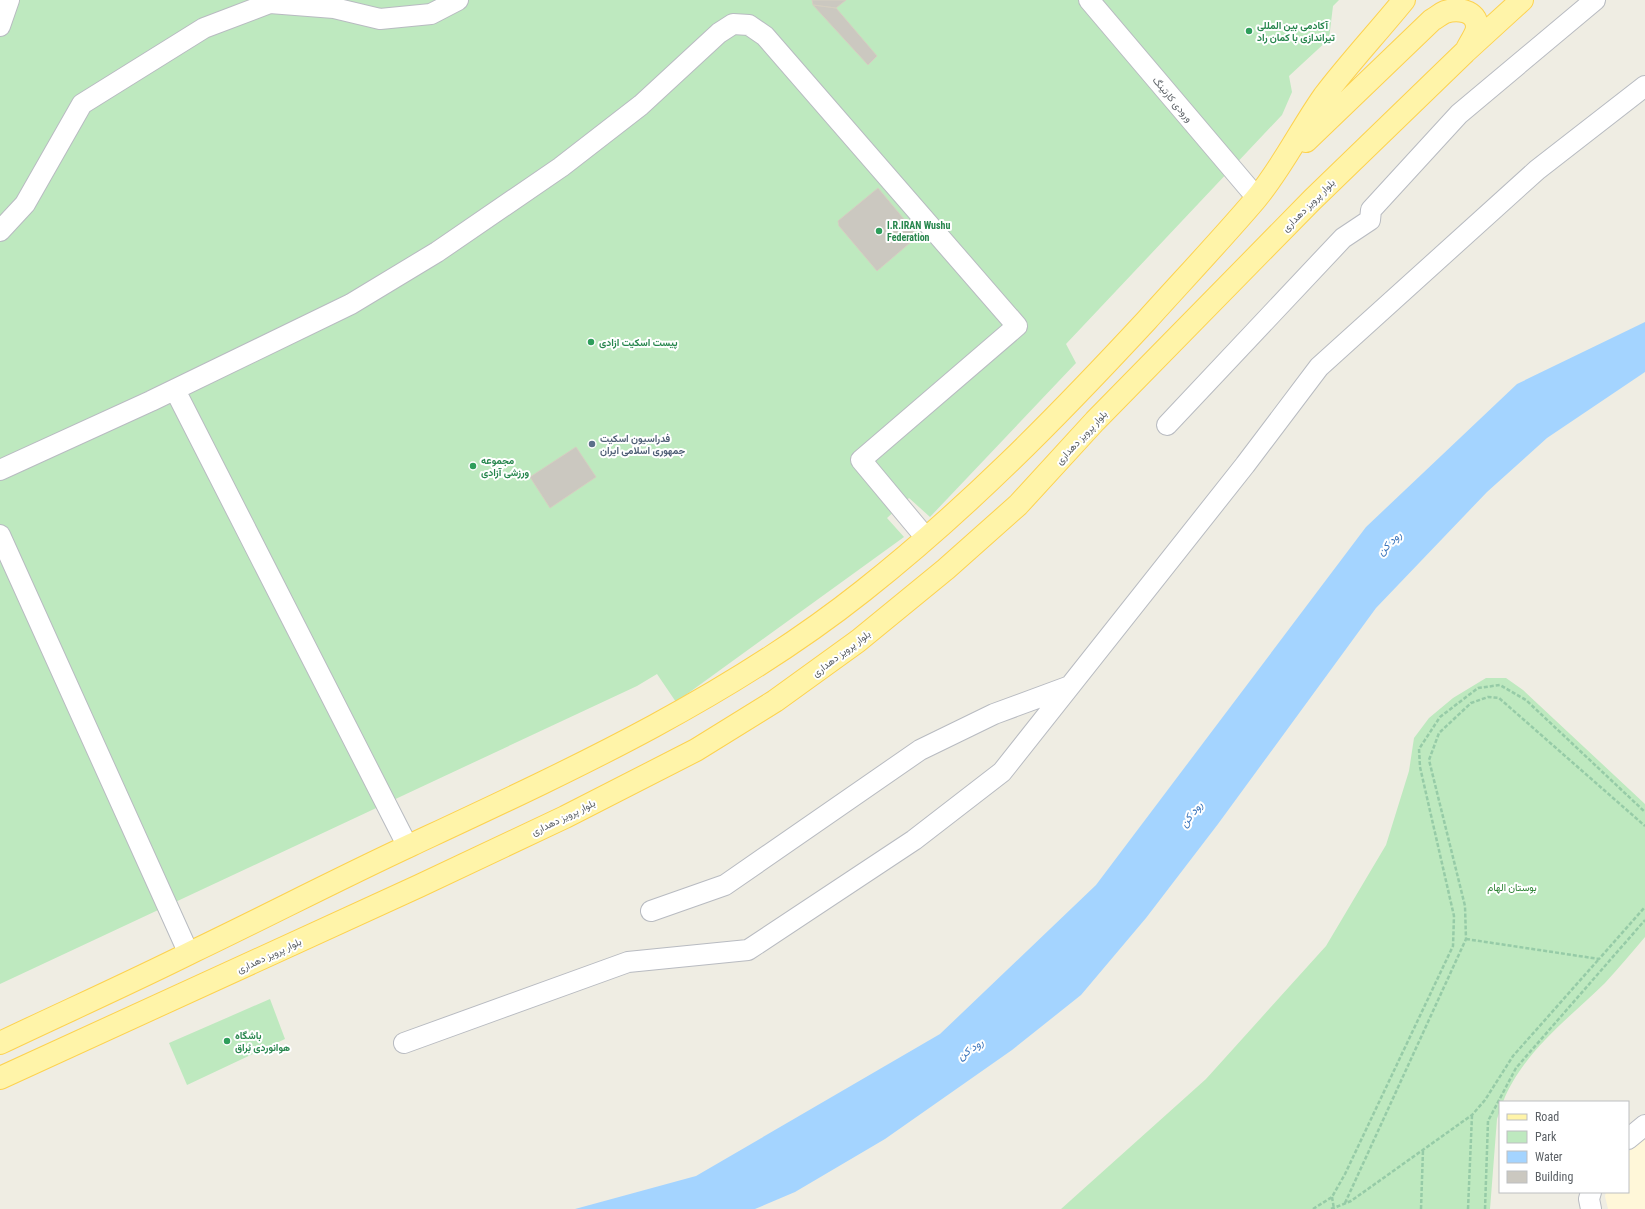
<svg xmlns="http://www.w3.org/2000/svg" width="1645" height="1209" font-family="'Roboto Condensed',Vazirmatn,sans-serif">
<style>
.commercial{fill:#fff7d9}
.green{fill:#bee9bf}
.water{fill:#a4d4ff}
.building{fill:#cbc8c0;stroke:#d5cfc1}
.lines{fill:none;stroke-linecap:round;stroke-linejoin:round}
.minor-casing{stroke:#b8bbc1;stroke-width:22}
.major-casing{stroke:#fdd24f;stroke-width:24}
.path{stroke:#96cba7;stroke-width:2.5;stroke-dasharray:4 2;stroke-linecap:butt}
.minor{stroke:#fff;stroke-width:20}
.major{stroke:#fff4a9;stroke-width:22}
.leisure-dot{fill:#2e9e5b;stroke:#fff;stroke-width:1.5}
.service-dot{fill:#5c6f8a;stroke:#fff;stroke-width:1.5}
.labels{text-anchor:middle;stroke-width:4;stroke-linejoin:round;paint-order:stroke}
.leisure-label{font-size:10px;font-weight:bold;fill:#27864d;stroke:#fff;text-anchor:start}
.street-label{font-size:10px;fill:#5b6065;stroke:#fff}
.service-label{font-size:10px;font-weight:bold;fill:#4e5e75;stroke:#fff;text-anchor:start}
.park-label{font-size:10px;fill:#2d8334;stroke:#fff}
.water-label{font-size:11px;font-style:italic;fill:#3873ba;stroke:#fff}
</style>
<rect width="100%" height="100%" fill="#efede3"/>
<path class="commercial" d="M1645,1136v73h-37l-3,-13 1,-4h22v-40z"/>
<path class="green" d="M0,0h1339l-6,6 -4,33 -40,37 3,16 -10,23 -216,229 10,19 -146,154 -21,-19 -22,20 17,19 -228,165 -19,-28 -20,12 -637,298z
M1486,678h20l17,12 122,114v133c-13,15 -26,31 -40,46 -37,36 -83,70 -102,119h-3v8l-3,9 -7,90h-429l145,-130 120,-133 60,-101 23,-74 5,-33 15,-20 24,-20z
M270,999l15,40 -98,46 -18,-42z"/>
<path class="water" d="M1645,322v50l-98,66 -60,54 -111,116 -158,216 -72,94 -65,77 -69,55 -127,89 -90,53 -40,17h-180l121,-33 244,-142 156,-149 270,-358 151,-143z"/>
<path class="building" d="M812,0h34l-10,8 -23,-3z
M813,5l23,3 41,48 -9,9z
M878,188l40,48 -41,35 -38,-45 -1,-5z
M576,447l20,30 -46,31 -20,-31z"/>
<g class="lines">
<g class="minor-casing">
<path id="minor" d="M1089,0l168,198
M0,26l9,-26
M0,231l25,-27 57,-100 122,-76 66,-25 64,5 46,11 51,-5 27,-14
M175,390l233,457
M1167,425l176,-187 27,-18 1,-10 88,-96 136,-114
M0,470l151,-69 200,-97 86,-52 124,-85 80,-62 78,-72 14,-9 16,1 16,11 252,290 -156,134 65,78
M0,535l189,419
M651,911l74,-26 195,-135 74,-36 76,-28
M404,1043l224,-81 120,-12 166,-110 88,-68 243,-307 74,-98 218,-197 108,-84
M1628,1139l17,-14
M1591,1209l-2,-10 2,-7"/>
</g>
<g class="major-casing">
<path id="major" d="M1306,141l126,-121c4,-2 8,-6 13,-8 12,-4 32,-2 32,15 0,6 -7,16 -10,22
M0,1043c65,-31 130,-60 194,-92 73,-35 144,-72 217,-106 156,-73 316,-146 452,-254 104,-82 194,-174 284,-271 36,-40 73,-79 108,-120 27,-32 45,-70 69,-104 25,-33 54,-64 80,-96
M0,1078l419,-192 146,-69 131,-67 79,-49 83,-60 88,-72 72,-64 77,-84 217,-221 153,-148 57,-52"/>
</g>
<path class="path" d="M1466,939l133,20 46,-52
M1332,1197l2,12
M1345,1203l121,-264 -1,-33 -36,-146 10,-27 32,-30 17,-6 11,1 146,128
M1313,1209l19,-12 13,-23 108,-228 1,-30 -34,-149 -1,-18 21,-32 38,-29 22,-3 26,15 119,112
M1331,1209l20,-8 121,-86 13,-15 28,-44 86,-97
M1421,1209l2,-59
M1468,1209l4,-94
M1485,1209l3,-88 28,-53 129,-148"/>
<use href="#minor" class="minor"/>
<use href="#major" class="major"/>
</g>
<g class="leisure-dot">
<circle cx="1249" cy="31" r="4"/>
<circle cx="879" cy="231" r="4"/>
<circle cx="591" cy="342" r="4"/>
<circle cx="473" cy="466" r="4"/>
<circle cx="227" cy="1041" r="4"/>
</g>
<circle class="service-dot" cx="592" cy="444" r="4"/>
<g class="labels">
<g class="leisure-label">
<text x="1257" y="29">آکادمی بین المللی<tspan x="1257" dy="12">تیراندازی با کمان راد</tspan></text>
<text x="887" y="229">I.R.IRAN Wushu<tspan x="887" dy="12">Federation</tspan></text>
<text x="599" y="346">پیست اسکیت ازادی</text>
<text x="481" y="464">مجموعه<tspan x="481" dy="12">ورزشی آزادی</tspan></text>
<text x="235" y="1039">باشگاه<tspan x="235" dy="12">هوانوردی بُراق</tspan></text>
</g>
<g class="street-label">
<text transform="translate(1173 99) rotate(50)" y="4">ورودی کارتینگ</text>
<text transform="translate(1308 205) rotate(-45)" y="4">بلوار پرویز دهداری</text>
<text transform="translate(1081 437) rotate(-47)" y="4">بلوار پرویز دهداری</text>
<text transform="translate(841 653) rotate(-37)" y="4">بلوار پرویز دهداری</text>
<text transform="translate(563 817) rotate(-26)" y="4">بلوار پرویز دهداری</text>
<text transform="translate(269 955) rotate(-25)" y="4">بلوار پرویز دهداری</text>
</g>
<g class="service-label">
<text x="600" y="442">فدراسیون اسکیت<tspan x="600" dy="12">جمهوری اسلامی ایران</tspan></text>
</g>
<g class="park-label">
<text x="1512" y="891">بوستان الهام</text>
</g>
<g class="water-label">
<text transform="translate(1389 543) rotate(-45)" y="4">رود کن</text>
<text transform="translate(1191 814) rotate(-52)" y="4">رود کن</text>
<text transform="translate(970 1049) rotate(-35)" y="4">رود کن</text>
</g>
</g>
<rect x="1499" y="1101" width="130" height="92" fill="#ffffff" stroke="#bdbfc1"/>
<rect x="1507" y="1114" width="20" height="6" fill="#fff4a9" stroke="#bdbfc1"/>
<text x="1535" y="1121" font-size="12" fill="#5b6065">Road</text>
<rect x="1507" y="1131" width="20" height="12" fill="#bee9bf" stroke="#bdbfc1"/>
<text x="1535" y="1141" font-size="12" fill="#5b6065">Park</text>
<rect x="1507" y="1151" width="20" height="12" fill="#a4d4ff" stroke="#bdbfc1"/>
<text x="1535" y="1161" font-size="12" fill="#5b6065">Water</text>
<rect x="1507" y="1171" width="20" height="12" fill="#cbc8c0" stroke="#bdbfc1"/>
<text x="1535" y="1181" font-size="12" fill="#5b6065">Building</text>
</svg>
